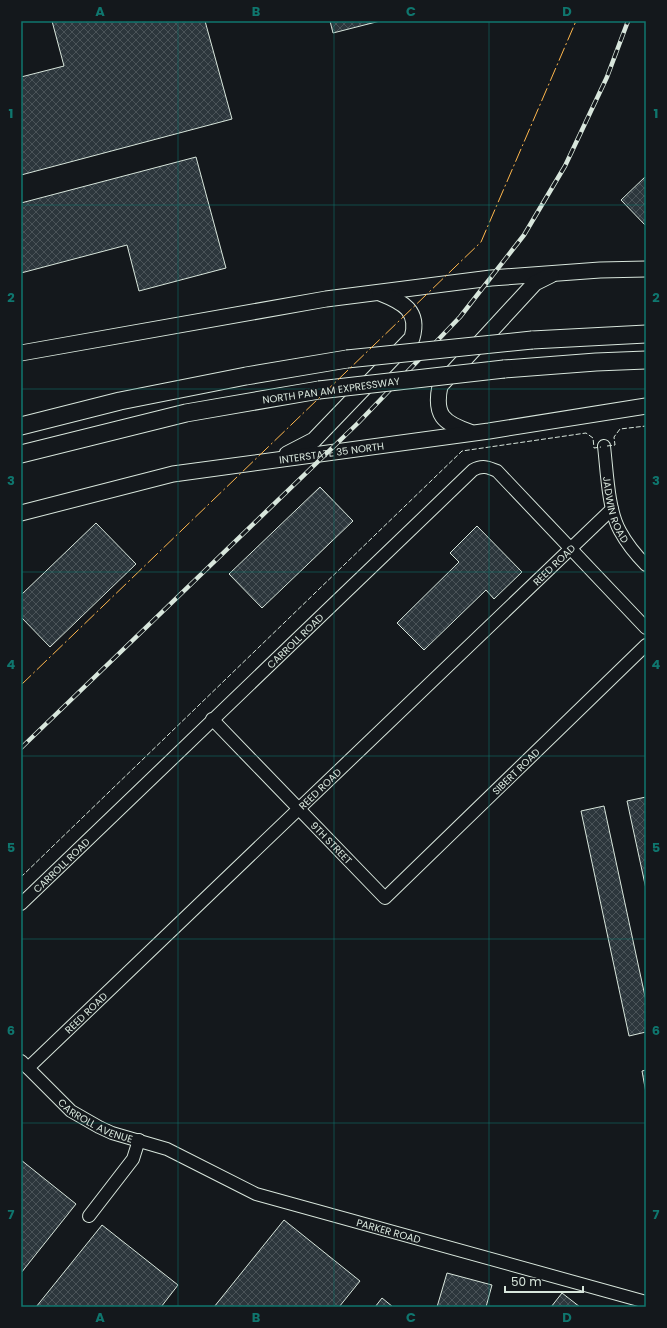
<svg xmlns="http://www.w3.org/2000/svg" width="667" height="1328" font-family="Poppins,sans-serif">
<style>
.building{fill:url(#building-cross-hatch);stroke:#d8e6dc}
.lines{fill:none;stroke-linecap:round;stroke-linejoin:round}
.minor-casing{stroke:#d8e6dc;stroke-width:14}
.major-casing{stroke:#d8e6dc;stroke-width:17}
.highway-casing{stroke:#d8e6dc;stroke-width:19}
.minor{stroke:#14181c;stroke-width:12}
.major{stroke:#14181c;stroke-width:15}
.highway{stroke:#14181c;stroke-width:17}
.rail-casing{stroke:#d8e6dc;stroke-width:4.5}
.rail{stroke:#14181c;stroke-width:3;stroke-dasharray:9;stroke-linecap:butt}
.highway-bridge-casing{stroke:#d8e6dc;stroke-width:19;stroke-linecap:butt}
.highway-bridge{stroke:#14181c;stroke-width:17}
.fence{stroke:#d8e6dc;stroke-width:1;stroke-dasharray:5 2;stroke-linecap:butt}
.power{stroke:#ffb74d;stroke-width:1;stroke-dasharray:14 3 2 3;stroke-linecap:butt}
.grid{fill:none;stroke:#0f766e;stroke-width:1;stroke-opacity:0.55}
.labels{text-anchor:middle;stroke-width:3;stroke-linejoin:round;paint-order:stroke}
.street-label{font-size:10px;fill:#d8e6dc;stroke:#14181c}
.neatline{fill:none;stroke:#0f766e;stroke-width:1.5}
.grid-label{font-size:13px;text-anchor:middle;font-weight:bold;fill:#0f766e}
</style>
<defs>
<pattern id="building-cross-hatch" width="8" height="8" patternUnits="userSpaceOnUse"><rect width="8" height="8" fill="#2c363c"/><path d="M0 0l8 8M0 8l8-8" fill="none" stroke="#4a5358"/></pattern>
</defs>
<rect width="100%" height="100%" fill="#14181c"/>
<path class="building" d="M52,21h153l27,98 -211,56v-98l43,-11z
M330,21h50l-47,12z
M196,157l30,111 -87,23 -12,-46 -106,28v-70z
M646,176v50l-25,-26z
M320,487l33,34 -91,87 -33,-34z
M96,523l40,41 -86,83 -29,-30v-22z
M477,526l45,46 -28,27 -8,-9 -62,60 -27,-27 62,-61 -9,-9z
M646,797v92l-19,-88z
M604,806l42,195v31l-17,4 -48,-225z
M646,1070v23l-4,-22z
M21,1160l55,44 -55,69z
M284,1220l76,61 -21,26h-125z
M102,1225l76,60 -17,22h-125z
M447,1273l45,12 -6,22h-49z
M562,1293l18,14h-29z
M382,1298l11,9h-18z"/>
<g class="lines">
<g class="minor-casing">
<g id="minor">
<path id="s1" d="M604,446c3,25 4,64 16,85 7,13 16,24 26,34"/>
<path id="s2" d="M212,719l173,179 261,-253"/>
<path id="s3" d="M21,904l452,-434c9,-5 15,-3 24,1l149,157"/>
<path id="s4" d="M21,1061l50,50 28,16 13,6 55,16 89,45 390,108"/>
<path id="s5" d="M28,1068l584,-559"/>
<path d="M89,1216l44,-57 6,-19"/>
</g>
</g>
<g class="major-casing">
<g id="major">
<path d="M21,353l305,-54 165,-21 109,-8 46,-1"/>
<path d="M470,432c-27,-9 -36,-17 -30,-46l95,-103 16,-8"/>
<path d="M287,454l27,-14 98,-102c8,-27 -9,-36 -32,-45"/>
<path id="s6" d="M21,513l152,-39 316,-43 157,-25"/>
</g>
</g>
<g class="highway-casing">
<path id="highway" d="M532,340l114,-6
M504,369l92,-7 50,-2
M21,426l99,-25 126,-25 101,-17
M21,454l165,-41 133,-23"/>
</g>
<use href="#minor" class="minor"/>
<use href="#major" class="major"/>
<use href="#highway" class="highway"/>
<g class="rail-casing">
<path id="rail" d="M21,748l337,-325 102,-106 64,-82 41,-69 42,-89 21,-56"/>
</g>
<use href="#rail" class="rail"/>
<g class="highway-bridge-casing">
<path id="highway-bridge" d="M347,359l185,-19
M319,390l185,-21"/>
</g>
<use href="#highway-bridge" class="highway-bridge"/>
<path class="fence" d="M607,446l8,-1 -1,-8 6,-8 26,-3
M21,877l441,-426 124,-18 7,5 1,10 7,-1"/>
<path class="power" d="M21,685l460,-443 95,-221"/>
</g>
<path class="grid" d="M178,21v1286M334,21v1286M489,21v1286M21,205h625M21,389h625M21,572h625M21,756h625M21,939h625M21,1123h625"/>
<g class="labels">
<g class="street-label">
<text transform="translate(331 390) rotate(-8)" y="4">NORTH PAN AM EXPRESSWAY</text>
<text dy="4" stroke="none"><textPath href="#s6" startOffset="317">INTERSTATE 35 NORTH</textPath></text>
<text dy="4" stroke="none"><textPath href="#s1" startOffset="65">JADWIN ROAD</textPath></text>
<text dy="4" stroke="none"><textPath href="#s5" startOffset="728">REED ROAD</textPath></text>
<text dy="4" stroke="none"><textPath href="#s3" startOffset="380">CARROLL ROAD</textPath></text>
<text dy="4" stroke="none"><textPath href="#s2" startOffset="431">SIBERT ROAD</textPath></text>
<text dy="4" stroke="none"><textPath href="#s5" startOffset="404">REED ROAD</textPath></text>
<text dy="4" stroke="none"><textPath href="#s2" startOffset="172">9TH STREET</textPath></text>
<text dy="4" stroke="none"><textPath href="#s3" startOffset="56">CARROLL ROAD</textPath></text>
<text dy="4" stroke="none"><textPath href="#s5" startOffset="80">REED ROAD</textPath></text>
<text dy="4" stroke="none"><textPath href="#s4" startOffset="97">CARROLL AVENUE</textPath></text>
<text dy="4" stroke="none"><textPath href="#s4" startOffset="412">PARKER ROAD</textPath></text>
</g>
</g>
<rect width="667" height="1328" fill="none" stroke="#14181c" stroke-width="44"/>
<path d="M505 1286v6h78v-6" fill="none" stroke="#d8e6dc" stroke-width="2"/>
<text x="511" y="1286" font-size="12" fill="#d8e6dc" stroke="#14181c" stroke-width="3" paint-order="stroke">50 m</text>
<rect x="22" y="22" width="623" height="1284" class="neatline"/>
<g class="grid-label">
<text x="100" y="16">A</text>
<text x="256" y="16">B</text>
<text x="411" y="16">C</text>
<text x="567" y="16">D</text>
<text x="11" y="118">1</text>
<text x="656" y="118">1</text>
<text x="11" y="302">2</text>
<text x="656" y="302">2</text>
<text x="11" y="485">3</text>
<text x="656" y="485">3</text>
<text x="11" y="669">4</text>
<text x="656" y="669">4</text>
<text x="11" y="852">5</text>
<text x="656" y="852">5</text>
<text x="11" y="1035">6</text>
<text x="656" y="1035">6</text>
<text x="11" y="1219">7</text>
<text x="656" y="1219">7</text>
<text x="100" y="1322">A</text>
<text x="256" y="1322">B</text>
<text x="411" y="1322">C</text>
<text x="567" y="1322">D</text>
</g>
</svg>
